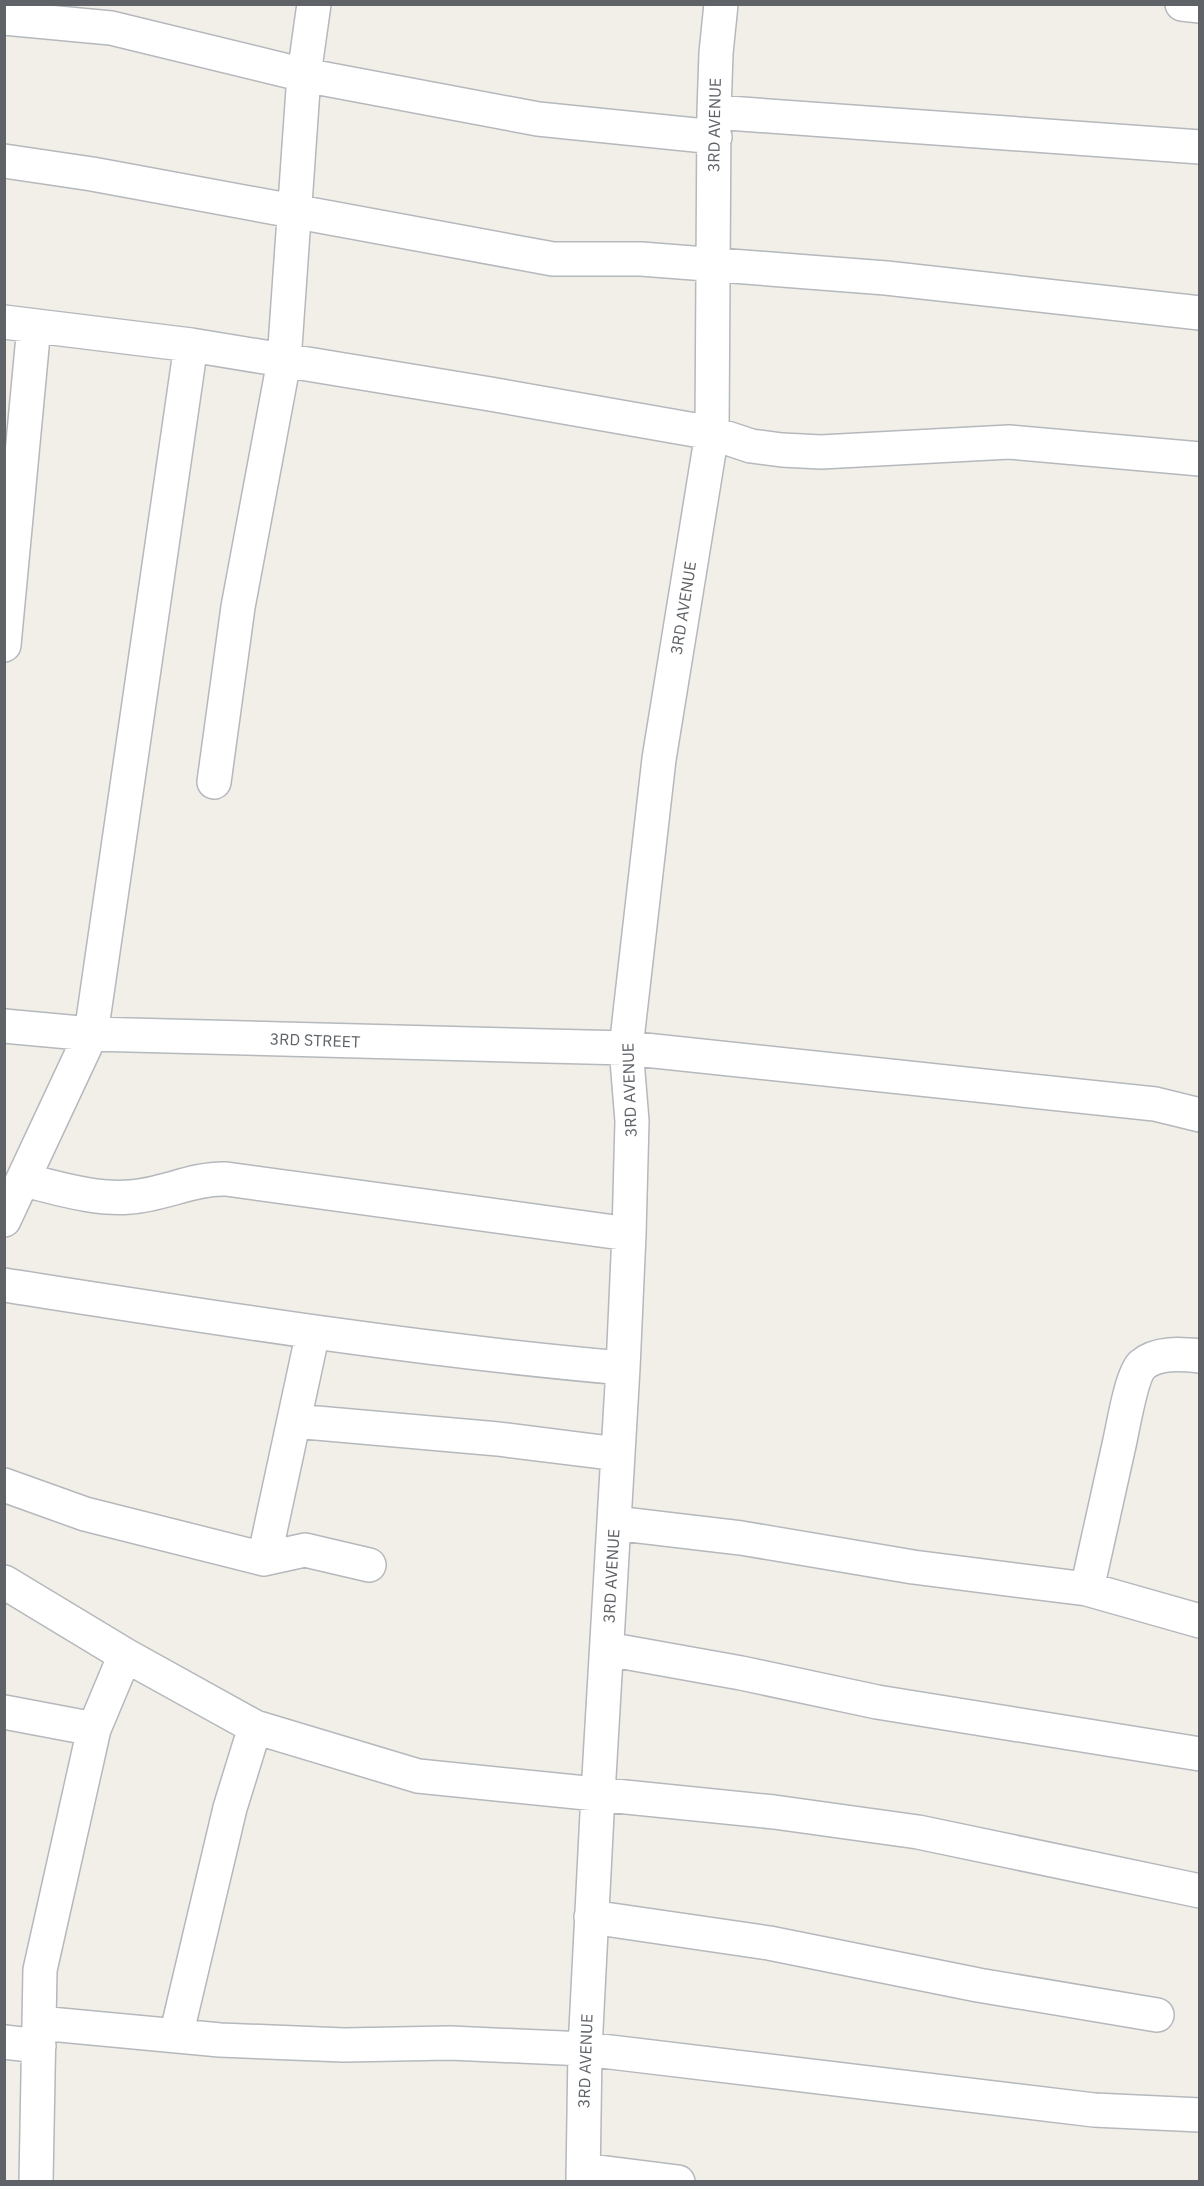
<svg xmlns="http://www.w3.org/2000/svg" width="1204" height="2186" font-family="'IBM Plex Sans',sans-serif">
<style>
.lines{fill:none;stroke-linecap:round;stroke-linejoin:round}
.minor-casing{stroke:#b5b8bc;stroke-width:36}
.minor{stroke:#fff;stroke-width:33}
.labels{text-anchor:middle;stroke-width:5;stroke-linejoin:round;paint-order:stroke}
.street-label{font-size:16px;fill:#5f6368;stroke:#fff}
</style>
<rect width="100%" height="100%" fill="#f1efe8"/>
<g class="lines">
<g class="minor-casing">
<path id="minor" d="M1182,4l18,2
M4,18l107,10 193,47 234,44 177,18
M714,112l486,35
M4,161l88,13 461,85h88l245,19 314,35
M4,322l187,23 299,49 222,39 39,13 31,4 39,2 188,-10 191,17
M4,645l30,-319
M214,782l24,-175 46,-246 20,-286 10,-71
M4,1026l87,8 535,14 529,56 45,11
M24,1180c34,8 71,20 106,17 33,-2 63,-19 96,-18l403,55
M4,1220l87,-186 100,-689
M4,1285c206,32 412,65 619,83
M294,1421l204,18 120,15
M4,1485l81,29 179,45 41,-9 64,15
M614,1523l127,15 172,29 174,22 113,32
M264,1559l49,-227
M4,1582l121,73 130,72 163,49 356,36 144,20 282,59
M1087,1589c11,-48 21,-96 32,-144 4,-17 12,-69 23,-80 15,-13 39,-11 58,-9
M607,1649l134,24 136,29 323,52
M4,1712l90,17
M591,1917l178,26 209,42 179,30
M39,2023l181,17 124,5 106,-2 135,6 509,61 106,5
M176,2036l54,-228 25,-81
M4,2042l35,4
M583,2170l95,12
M36,2182l4,-212 54,-241 31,-74
M583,2182l2,-133 13,-255 25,-426 6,-134 3,-113 -6,-73 33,-289 53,-326 2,-321 2,-59 5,-49"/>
</g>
<use href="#minor" class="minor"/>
</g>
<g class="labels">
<g class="street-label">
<text transform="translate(714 125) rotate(-89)" y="6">3RD AVENUE</text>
<text transform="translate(683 608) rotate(-81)" y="6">3RD AVENUE</text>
<text transform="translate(315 1040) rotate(2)" y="6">3RD STREET</text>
<text transform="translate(629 1090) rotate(-92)" y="6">3RD AVENUE</text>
<text transform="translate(611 1576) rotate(-87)" y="6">3RD AVENUE</text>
<text transform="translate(585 2061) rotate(-88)" y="6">3RD AVENUE</text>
</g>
</g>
<rect width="1204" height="2186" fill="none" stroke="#5f6368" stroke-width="12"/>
</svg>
